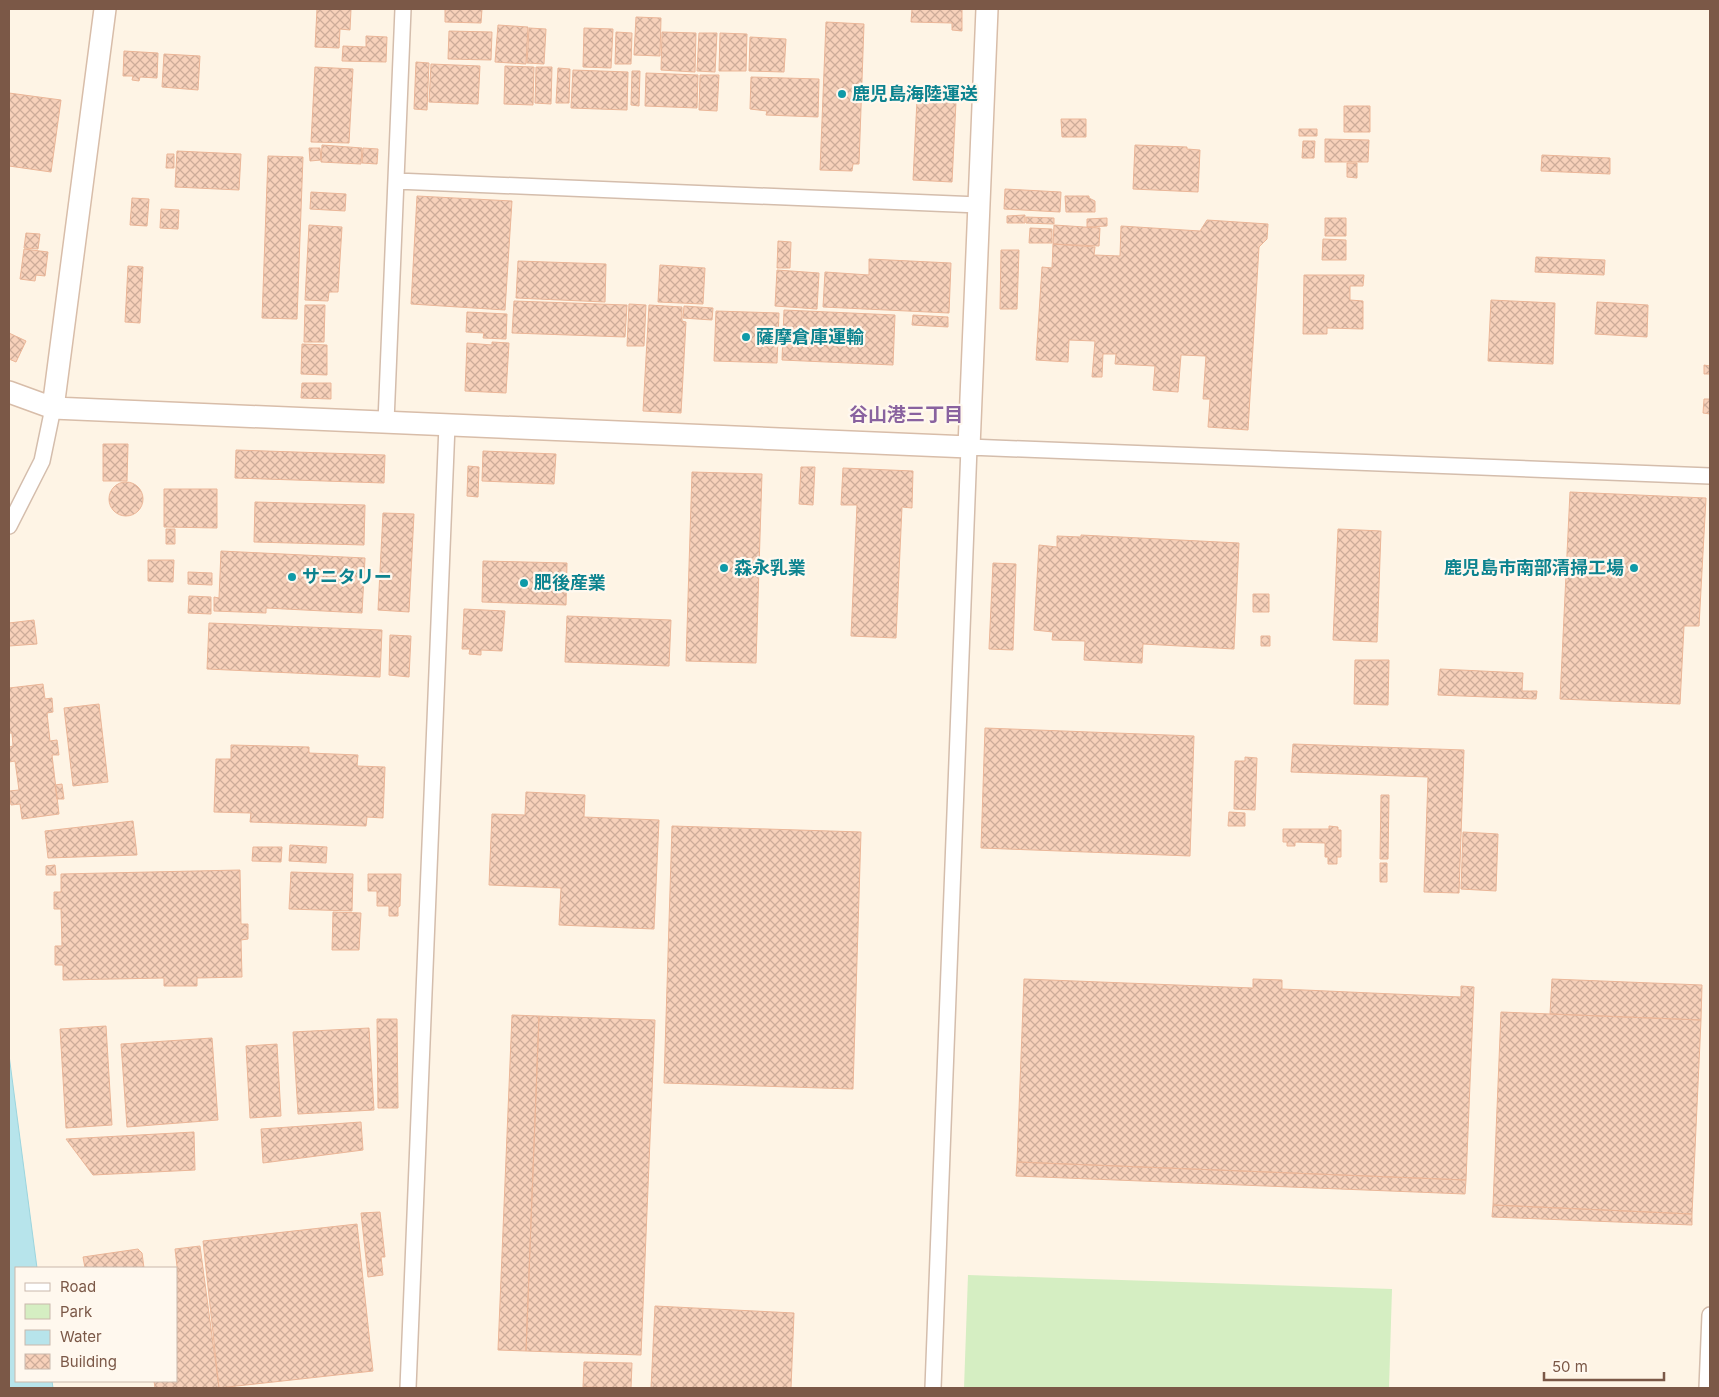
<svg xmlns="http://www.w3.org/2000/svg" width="1719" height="1397" font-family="Inter,'Noto Sans JP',sans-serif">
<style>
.park{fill:#d5eec2}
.water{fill:#b7e4eb;stroke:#9cd5de}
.building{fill:url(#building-cross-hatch);stroke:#ebb698}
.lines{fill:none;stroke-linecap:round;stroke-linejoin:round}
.street-casing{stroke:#d4bdac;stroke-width:18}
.secondary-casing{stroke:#d8bda9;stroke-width:24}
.street{stroke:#fff;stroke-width:15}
.secondary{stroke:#fff;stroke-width:21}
.culture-dot{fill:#0f9aa8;stroke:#fff8ee;stroke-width:2}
.labels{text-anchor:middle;stroke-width:4.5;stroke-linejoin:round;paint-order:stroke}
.culture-label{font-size:18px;font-weight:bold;fill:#0d838f;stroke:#fff8ee;text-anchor:start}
.neighbourhood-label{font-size:19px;font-weight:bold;fill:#89629f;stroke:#fff8ee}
</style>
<defs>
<pattern id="building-cross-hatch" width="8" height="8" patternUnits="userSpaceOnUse" patternTransform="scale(1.25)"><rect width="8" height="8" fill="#f7d1ba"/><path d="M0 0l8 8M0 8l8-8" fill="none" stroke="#cdac99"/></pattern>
</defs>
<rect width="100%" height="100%" fill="#fef4e5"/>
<path class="park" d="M968,1275l424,14 -3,99h-425z"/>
<path class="water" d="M9,1055l28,213h-21v113h36l1,7h-44z"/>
<path class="building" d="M317,9h34l-1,21 -10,-1 -1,19 -24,-1z
M445,9h37l-1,14 -36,-1z
M912,9h50v22l-10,-1v-7l-41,-1z
M636,17l25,1 -1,38 -26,-1z
M826,22l38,2 -5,140h-6l-1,7 -32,-1z
M498,25l30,2 -2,37 -31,-2z
M529,28l17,1 -2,35 -17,-1z
M584,28l29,1 -2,39 -28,-1z
M449,31l43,1 -1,28 -43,-1z
M616,32l16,1 -1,31h-16z
M662,32l34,1 -1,39 -34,-2z
M699,33h18l-2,39 -18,-1z
M720,33l27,1 -1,37h-27z
M366,36l21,1 -1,25 -44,-1 1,-15 23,1z
M750,37l36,2 -2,33 -35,-1z
M124,51l34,2 -1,25 -17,-1 -1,4 -7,-1 1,-4h-10z
M164,54l36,2 -2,34 -36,-3z
M416,62l13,1 -2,47 -13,-1z
M431,64l49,2 -2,38 -49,-2z
M505,66l29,1 -1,38 -29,-1z
M315,67l38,2 -4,74 -38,-1z
M536,67h16l-1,37 -16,-1z
M558,68l12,1 -1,34h-13z
M573,70l55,2 -1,38 -56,-2z
M632,71h8l-1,35 -8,-1z
M646,73l52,2 -1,33 -52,-2z
M700,75h19l-2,36 -18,-1z
M751,77l68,2 -1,38 -52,-2 1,-4 -17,-2z
M9,93l52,7 -10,72 -42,-6z
M917,100l39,2 -4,80 -39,-2z
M1344,106h26v26h-26z
M1061,119h25v18h-24z
M1299,129h18v7h-18z
M1325,139l44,1 -1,22h-43z
M1303,141h12l-1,17h-12z
M322,145l40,3 -1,16 -40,-2z
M1135,145l52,2v2l13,1 -2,42 -65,-3z
M309,148h11l1,12 -11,1z
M363,148l15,1 -1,15 -15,-1z
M177,151l64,3 -2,36 -64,-3z
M167,154h7v14h-8z
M1542,155l68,3v16l-69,-3z
M268,156l35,1 -6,162 -35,-1z
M1347,163h10v15l-10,-1z
M1005,189l56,3 -1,20 -56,-3z
M311,192l35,2 -1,17 -35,-2z
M417,196l95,5 -7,109 -94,-6z
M1065,196h24v2l6,3v11h-29z
M132,198l17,1 -2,27 -17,-1z
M161,209l18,1 -1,19 -18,-1z
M1025,215v8h-18v-7z
M1026,217l28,1v6l-28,-1z
M1107,218v8l-20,1v-8z
M1325,218h21v18h-21z
M1207,220l61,4 -1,15 -8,8 -11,183 -40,-3 2,-28h-7l3,-43 -25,-1 -3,37 -25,-2 2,-24 -40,-2 1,-10h-13l-1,23h-10l3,-36 -26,-1 -1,22 -32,-2 6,-93 10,1 1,-24 42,3 -1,8 26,1 1,-30 79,5z
M309,225l33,2 -4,65h-9l-1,9 -23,-1z
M1054,225l46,3 -1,18 -46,-2z
M1030,228l22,1v14h-23z
M26,233l14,1 -2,15 -14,-1z
M1323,239l23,1v20h-24z
M778,241l13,1 -1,26h-13z
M24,249l24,3 -3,24 -9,-1 -1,6 -15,-2z
M1001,250h18l-2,59h-17z
M1536,257l69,3 -1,15 -69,-3z
M869,259l82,4 -2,50 -126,-6 2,-35 44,3z
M518,261l88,3 -1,38 -89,-4z
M660,265l45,3 -2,36 -45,-2z
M128,266l15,1 -3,56 -15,-1z
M777,270l42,3 -2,36 -42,-3z
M1304,275h60l-1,11h-13v14l13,1v28l-36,-1v6h-24z
M1491,300l64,3 -2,61 -65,-3z
M514,301l113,4 -2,32 -113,-4z
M1597,302l51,3 -1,32 -52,-3z
M629,304l17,1 -2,41h-17z
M305,305h20l-1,37h-20z
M649,305l33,2v14l4,1 -5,91 -38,-2z
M684,306l29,2 -1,12 -29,-2z
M784,310l111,5 -2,50 -111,-5z
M716,311l63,2 -2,50 -63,-2z
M467,312l40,2 -1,25 -23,-1 1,-5 -18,-1z
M913,315l35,2v10l-36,-2z
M9,333l17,8 -10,21 -7,-3z
M492,342l17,1 -3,50 -41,-2 2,-48 25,2z
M302,344l25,1v30l-26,-1z
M1704,365l6,1v8h-6z
M302,383h29v16l-30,-1z
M1704,399h6v15l-7,-1z
M103,444h25l-1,37h-24z
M236,450l149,5 -1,28 -149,-5z
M483,451l73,3 -2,30 -72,-3z
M468,466l11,1 -1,30 -11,-1z
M801,467h14l-2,38 -14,-1z
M843,468l70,3 -1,37 -10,-1 -6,131 -45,-2 6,-131h-16z
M692,472l70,2 -6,189 -70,-2z
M109 499a17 17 0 1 1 34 0a17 17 0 1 1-34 0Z
M164,489h53v39l-53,-1z
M1570,492l136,6 -7,128h-15l-4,78 -120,-5z
M255,502l110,3 -1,40 -110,-3z
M383,513l31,1 -5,98 -31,-2z
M166,529h9v15h-9z
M1338,529l43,2 -4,111 -44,-2z
M1081,535l158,8 -5,106 -91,-5 -1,19 -58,-3 1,-19 -33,-1 1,-8 -19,-2 5,-85 18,2v-11l24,1z
M221,551l144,7 -3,55 -96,-5v5l-52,-2v-14l5,1z
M148,560h26l-1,22 -25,-1z
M483,561l84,2 -1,42 -84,-3z
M993,563l23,1 -3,86 -24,-1z
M188,572l24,1v12l-24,-1z
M1253,594h16v18h-16z
M189,596l22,1v17l-23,-1z
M464,609l41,2 -3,40 -21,-1v5l-12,-1 1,-5h-8z
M567,616l104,4 -2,46 -104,-4z
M34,620l3,24 -28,2v-23z
M209,623l173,7 -2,47 -173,-8z
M390,635l21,1 -2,41 -20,-2z
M1261,636h9v10h-9z
M1355,660h34l-1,45 -34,-1z
M1440,669l83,4 -1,18h15l-1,8 -98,-4z
M43,684l2,15 7,-1 1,14 -6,1 3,28 7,-1 2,15h-7l7,59 -37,5 -2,-15 -9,1 -2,-14 10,-1 -4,-29 -6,1v-15l4,-1 -1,-13h-3v-45z
M99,704l9,78 -35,4 -9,-78z
M985,728l209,8 -4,120 -209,-8z
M1293,744l171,6 -5,143 -35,-1 4,-115 -137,-5z
M231,745l78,2v6l49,2 -1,11 28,1 -2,51 -16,-1 -1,9 -116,-4 1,-9 -37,-1 2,-53h15z
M1245,757l12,1 -2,52 -21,-1 1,-48h10z
M62,784l2,15h-7l-2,-14z
M526,792l59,3 -1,22 75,3 -5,109 -95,-4 2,-37 -72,-3 3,-71 33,1z
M1381,795h8l-1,64h-8z
M1229,812l16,1v13h-17z
M133,821l4,34 -89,3 -3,-27z
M672,826l189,6 -8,257 -189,-6z
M1329,826l9,1v3h3v27h-4v7h-9v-7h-3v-14l-30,-1v4h-8v-4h-4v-13h46z
M1463,832l35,2 -2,57 -35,-2z
M290,845l37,2 -1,16 -37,-2z
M253,847h29l-1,15 -29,-1z
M1380,863h7v19h-7z
M55,865l1,10h-10v-9z
M240,870l1,54h7v15l-7,1 1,37 -45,1v8h-33v-8l-101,2v-15h-8v-19h7l-1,-37h-7v-17h7v-18z
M291,872l62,2 -1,37 -63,-2z
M368,874h33l-1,32 -2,1v9h-9v-10h-12v-15h-9z
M333,912l28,1 -2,37h-27z
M1024,979l229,9v-9l29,1v9l179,8v-11l13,1 -8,193 -449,-18z
M1552,979l150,6 -1,35 -151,-6z
M1501,1012l200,8 -9,194 -199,-9z
M512,1015l27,1 -13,335 -28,-1z
M539,1016l116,4 -14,335 -115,-4z
M377,1019h20l1,89h-20z
M106,1026l6,99 -46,3 -6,-99z
M369,1028l5,82 -76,4 -5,-82z
M212,1038l6,82 -91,7 -6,-83z
M277,1044l4,72 -31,2 -4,-72z
M361,1122l2,28 -100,13 -2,-34z
M194,1132l1,38 -102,5 -27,-36z
M1017,1162l449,18 -1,14 -449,-18z
M1493,1205l199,9v11l-200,-8z
M380,1212l5,45h-4l2,18 -15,2 -7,-64z
M357,1224l16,147 -154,17 -16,-147z
M200,1246l19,142h-64l-1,-7h22v-105l2,-1 -3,-26z
M138,1249l4,4 2,15h-59l-2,-11z
M655,1306l139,7 -3,75h-140z
M584,1362l48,1 -1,25 -48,-1z"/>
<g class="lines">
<g class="street-casing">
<path id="street" d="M396,181l583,24
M386,422l17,-413
M9,526l33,-65 11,-53
M408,1388l39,-963
M933,1388l36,-941 741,29
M1707,1388l3,-73"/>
</g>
<g class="secondary-casing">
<path id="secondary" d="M9,392l44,16 916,39 18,-438
M53,408l52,-399"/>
</g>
<use href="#street" class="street"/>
<use href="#secondary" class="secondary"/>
</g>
<g class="culture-dot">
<circle cx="842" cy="94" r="5"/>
<circle cx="746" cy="337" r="5"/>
<circle cx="724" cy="568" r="5"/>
<circle cx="1634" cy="568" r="5"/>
<circle cx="292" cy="577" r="5"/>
<circle cx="524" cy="583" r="5"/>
</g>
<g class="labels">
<g class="culture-label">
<text x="852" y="100">鹿児島海陸運送</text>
<text x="756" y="343">薩摩倉庫運輸</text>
<text x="734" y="574">森永乳業</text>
<text x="1624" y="574" text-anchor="end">鹿児島市南部清掃工場</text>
<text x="302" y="583">サニタリー</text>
<text x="534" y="589">肥後産業</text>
</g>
<g class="neighbourhood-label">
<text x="906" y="421">谷山港三丁目</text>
</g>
</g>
<rect width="1719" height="1397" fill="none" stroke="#7b5847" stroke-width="20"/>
<rect x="15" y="1267" width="162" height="115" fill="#fff8ee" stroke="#cab8ab"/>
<rect x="25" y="1283" width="25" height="8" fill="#ffffff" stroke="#cab8ab"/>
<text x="60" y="1292" font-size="15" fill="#7b5847">Road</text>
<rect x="25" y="1304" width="25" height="15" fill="#d5eec2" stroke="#cab8ab"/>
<text x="60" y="1317" font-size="15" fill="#7b5847">Park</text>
<rect x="25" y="1330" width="25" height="15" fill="#b7e4eb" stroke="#cab8ab"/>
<text x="60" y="1342" font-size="15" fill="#7b5847">Water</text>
<rect x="25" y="1354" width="25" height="15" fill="url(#building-cross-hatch)" stroke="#cab8ab"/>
<text x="60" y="1367" font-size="15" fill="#7b5847">Building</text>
<path d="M1544 1372v8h120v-8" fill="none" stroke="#7b5847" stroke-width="2.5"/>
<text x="1552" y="1372" font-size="15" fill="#7b5847" stroke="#fff8ee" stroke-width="4" paint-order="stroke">50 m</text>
</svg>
